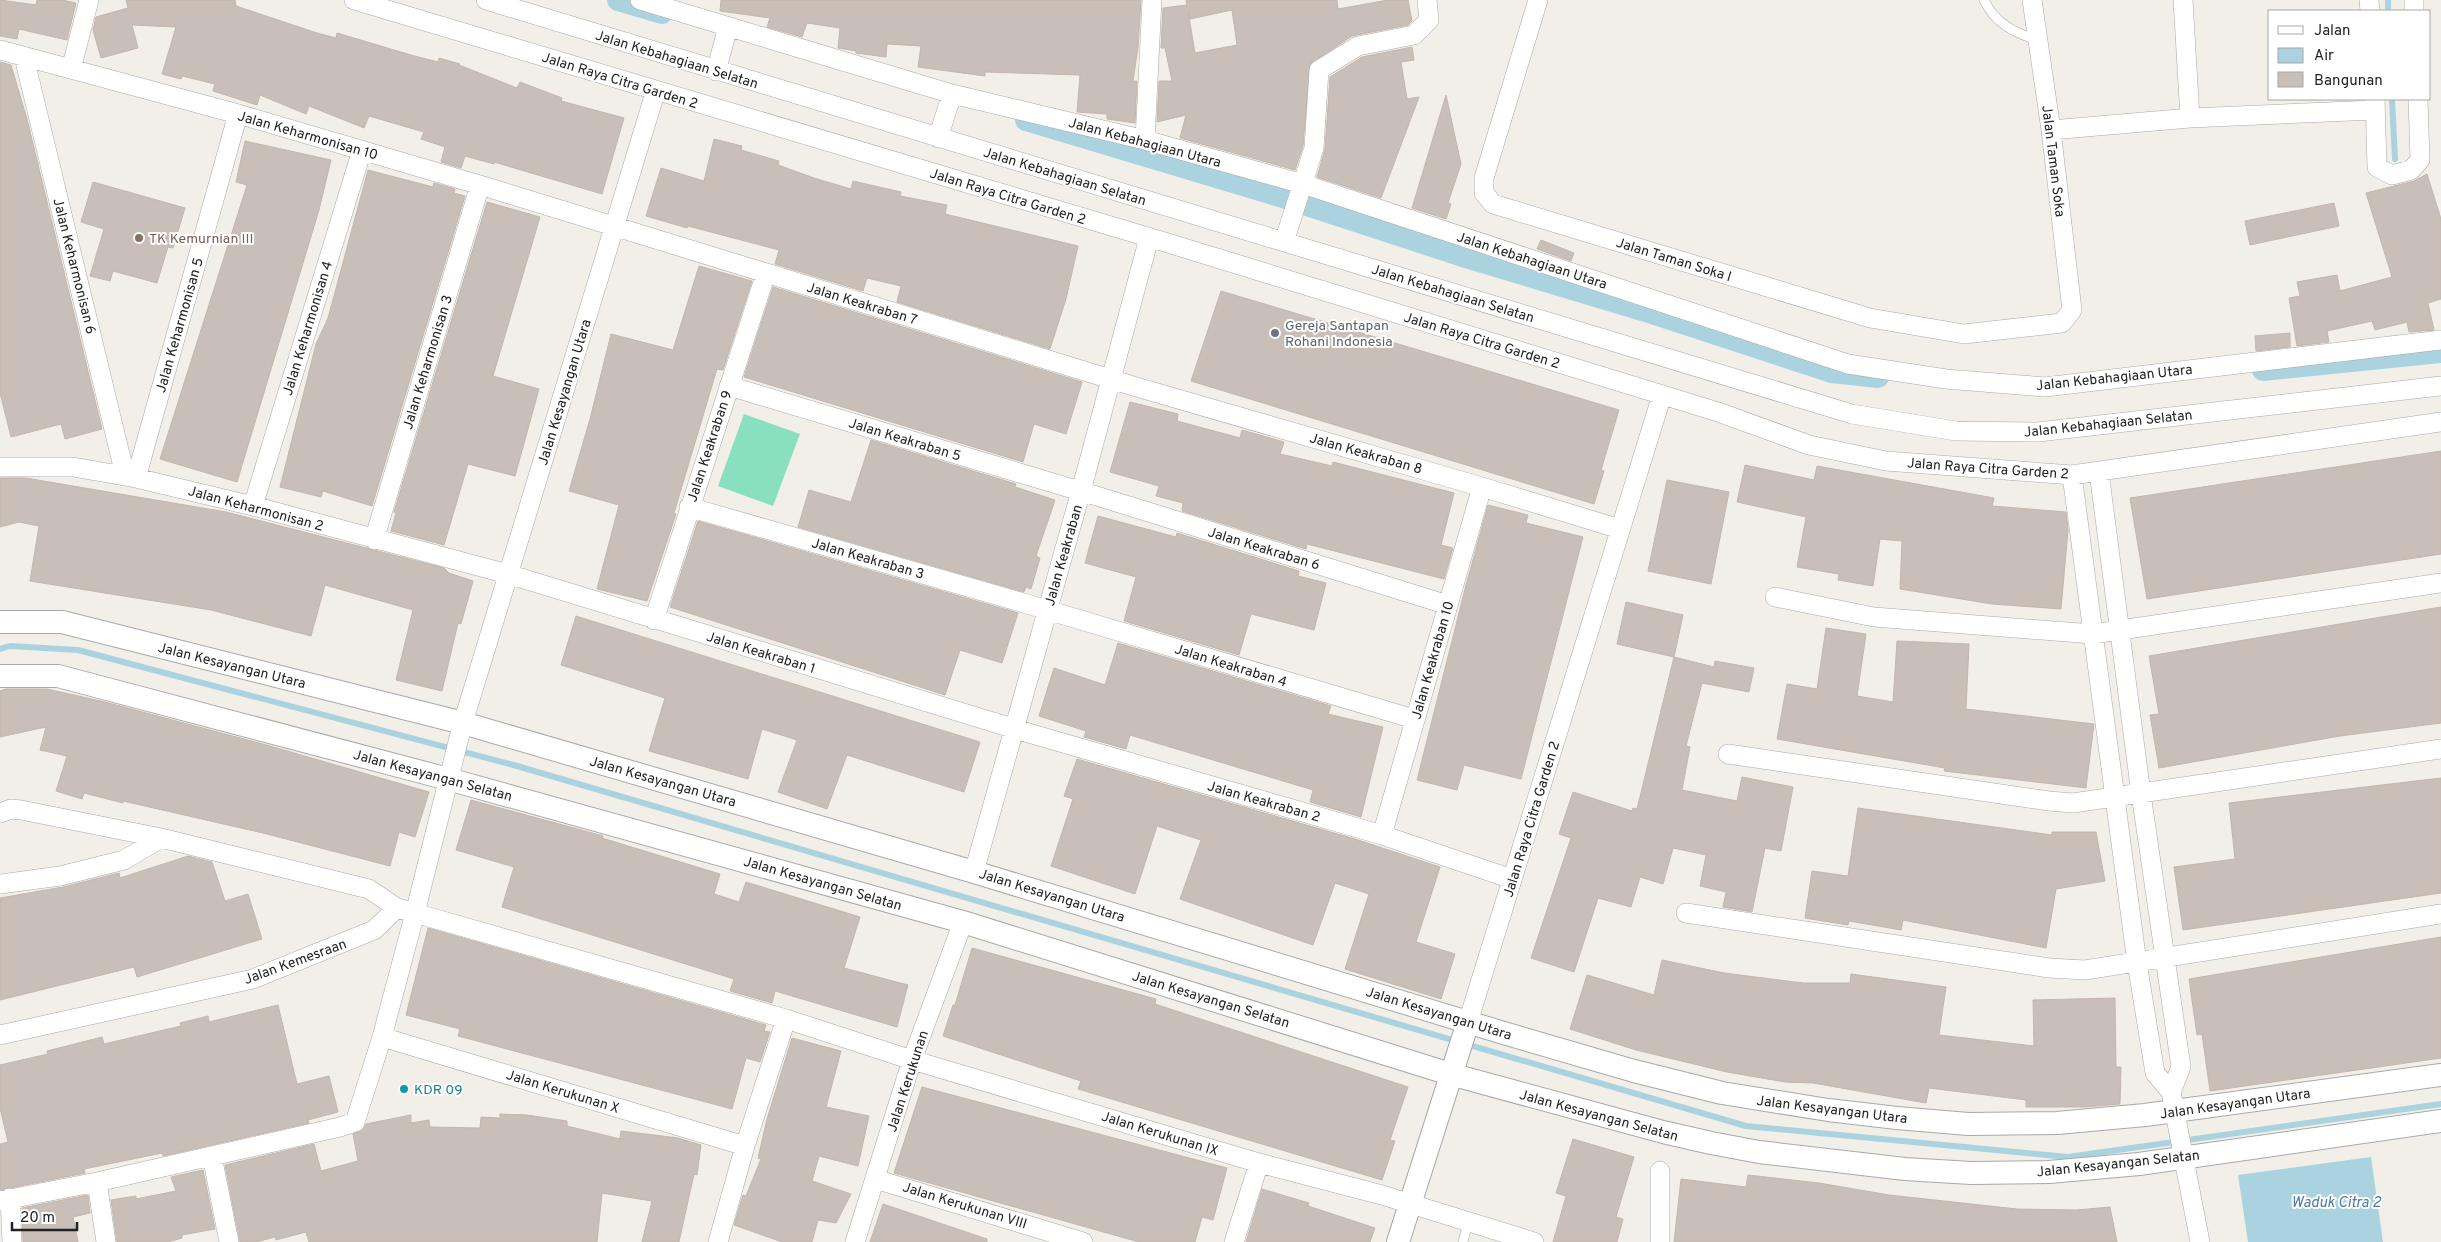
<svg xmlns="http://www.w3.org/2000/svg" width="2441" height="1242" font-family="Overpass,sans-serif">
<style>
.pitch{fill:#88e0be}
.water{fill:#aad3df}
.lines{fill:none;stroke-linecap:round;stroke-linejoin:round}
.stream{stroke:#aad3df;stroke-width:6}
.canal{stroke:#aad3df;stroke-width:22}
.building{fill:#c7bfb8;stroke:#c4b6ab;fill-rule:evenodd}
.service-casing{stroke:#a9a9a9;stroke-width:10}
.minor-casing{stroke:#a9a9a9;stroke-width:20}
.tertiary-casing{stroke:#a9a9a9;stroke-width:24}
.service{stroke:#fff;stroke-width:9}
.minor{stroke:#fff;stroke-width:19}
.tertiary{stroke:#fff;stroke-width:22}
.education-dot{fill:#8d6e63;stroke:#fff;stroke-width:2}
.worship-dot{fill:#6b7280;stroke:#fff;stroke-width:2}
.culture-dot{fill:#0f9aa8;stroke:#fff;stroke-width:2}
.labels{text-anchor:middle;stroke-width:4;stroke-linejoin:round;paint-order:stroke}
.street-label{font-size:14px;fill:#222;stroke:#fff}
.education-label{font-size:14px;fill:#785e54;stroke:#fff;text-anchor:start}
.worship-label{font-size:14px;fill:#5b616d;stroke:#fff;text-anchor:start}
.culture-label{font-size:14px;fill:#0d838f;stroke:#fff;text-anchor:start}
.water-label{font-size:15px;font-style:italic;fill:#4a7aab;stroke:#fff}
</style>
<rect width="100%" height="100%" fill="#f2efe9"/>
<path class="pitch" d="M744,414l56,20 -27,72 -55,-20z"/>
<path class="water" d="M2371,1157l12,85h-135l-10,-67z"/>
<g class="lines">
<path class="stream" d="M2388,0v11
M2392,99l3,60
M0,649l10,-3 68,4 439,116 1229,360 322,31 373,-53"/>
<path class="canal" d="M618,0l44,13
M1026,120l247,74 196,64 183,55 180,59 46,5
M2263,370l178,-18"/>
</g>
<path class="building" d="M0,0l36,5 1,-5h25l14,3 -9,37 -48,-11 -2,10 -17,-3z
M126,0h109l1,6 81,27 19,5 1,-5 74,22 27,7 1,-4 21,6 -1,1 58,23 3,-6 42,16 -1,3 63,17 -22,76 -108,-32v2l-29,-8 -4,12 -20,-6 4,-15 -24,-8 3,-7 -55,-16 -5,12 -55,-22 -3,8 -46,-19 -3,10 -44,-14 2,-7 -33,-8 -1,3 -19,-5 14,-47 -44,-2 6,23 -37,10 -8,-28 3,-13 32,-9z
M721,0h420l-3,47 -5,34h4l-2,42 -28,-4v-5l-30,-2 3,-37 -95,-3v4l-67,-9 3,-21 -34,-2 -1,13 -30,-4v-2l-18,-3 2,-20 -33,-5 -5,14 -35,-10 3,-9 -50,-7z
M1186,0h151l1,9 50,-9h20l4,21 -4,4 -56,11 -42,28 -7,82 -8,24 -115,-32 6,-23 -29,7 2,-41h13l-7,-33h-4l2,-40 24,-3zM1232,10l5,35 -42,8 -7,-42 2,8z
M1412,47l2,13 -13,2 6,37 12,-2 -38,101 -64,-21 8,-28 5,-72 32,-20z
M0,62l11,3 16,54 75,310 -37,10 -4,-15 -50,13 -11,-44z
M1446,95l15,69 -13,39 3,1 -5,15 -34,-11z
M714,139l28,7 -1,4 38,11 -1,4 36,13 37,11 2,-8 48,11 -1,4 47,9 -2,9 133,32 -12,53 -16,50 -153,-47 4,-16 -34,-8 -4,13 -88,-27 4,-14 -91,-24 -1,2 -41,-12 15,-48 43,13z
M245,141l86,19 -12,50 -82,272 -77,-23 87,-274 -11,-3z
M368,170l65,17 1,-4 21,6 -1,4 11,3 -93,310 -49,-15 -2,6 -41,-10 36,-143 12,-26z
M2427,174l14,45v80l-13,4 6,27 -25,2 -2,-10 -32,8 -3,-9 -45,10 2,11 -32,4 -8,-48 11,-2 -3,-14 40,-7 3,16 52,-14 -26,-84 48,-12z
M93,182l92,26 -12,40 -5,-1 -11,36 -44,-12 -3,10 -20,-5 14,-47 -23,-7z
M487,202l53,15 -47,159 46,13 -24,87 -47,-12 -24,81 -53,-14 5,-18 -2,-1z
M2334,203l5,23 -89,19 -5,-24z
M1541,240l33,13 -3,8 -34,-12z
M699,266l53,15 -29,89 -6,-1 -43,144 2,1 -29,87 -50,-12 22,-84 -50,-14 21,-72 21,-85 62,16z
M773,287l309,95 -16,52 -32,-10 -11,38 -279,-85z
M1221,291l398,119 -18,60 3,1 -10,33 -403,-123z
M2290,333v14l-34,4 -1,-15z
M1130,402l48,12 -1,7 63,17 2,-8 42,12 -4,12 52,12 1,-4 121,31 -13,52 12,3 -9,31 -137,-35 -1,5 -124,-38 1,-8 -27,-7 3,-10 -49,-14z
M871,440l145,44 -1,3 40,13 -19,56 4,2 -9,31 -5,-2 -2,5 -226,-65 11,-37 42,12z
M2441,451v103l-294,45 -17,-101z
M1745,465l69,15 3,-14 177,32 -2,8 74,6 2,18 -7,79 -69,-5 -92,-15 2,-48 -22,-2 -7,47 -35,-6 1,-6 -42,-7 9,-50 -69,-15z
M0,478h26l200,34 218,56 5,5 24,8 -12,43 -3,-1 -16,68 -46,-11 17,-70 -88,-25 -14,51 -100,-26 -181,-29 9,-55 -20,-4 -19,5z
M1667,480l62,12 -18,92 -63,-13z
M1488,505l40,10 -2,8 57,14 -62,242 -57,-14 -7,25 -40,-10 49,-195z
M1098,516l78,21 1,-4 122,38 -1,5 28,7 -12,47 -63,-16 -12,41 -115,-34 12,-44 -51,-14z
M698,521l320,92 -16,50 -42,-13 -15,45 -275,-88z
M1626,602l57,13 -9,42 -57,-13z
M2441,607v116l-101,13 -181,32 -9,-53 9,-1 -10,-58z
M576,616l404,126 -16,50 -117,-37 -20,54 -49,-17 19,-52 -35,-11 -14,50 -99,-28 16,-53 -104,-33z
M1826,628l40,6 -9,62 36,6 4,-61 72,3 -3,65 128,15 -8,64 -142,-17 1,-3 -168,-29 10,-55 30,5z
M1118,643l213,63 -3,8 55,13 -22,90 -51,-15 3,-12 -183,-55 -4,14 -42,-12 2,-6 -47,-15 15,-48 51,17z
M1674,657l40,10 1,-6 39,7 -5,24 -47,-9 -16,63 4,1 -8,43 55,11 5,-24 51,10 -12,64 -16,-3 -13,64 -29,-5 3,-15 -26,-6 6,-31 -33,-7 -10,36 -23,-7 -9,30 -33,-9 -24,74 -43,-14 40,-120 -12,-4 14,-42 59,19 1,-3 4,1z
M6,689h41l58,13 165,44 159,46 -14,45 -16,-5 -9,34 -127,-33 -140,-32v2l-39,-10 -2,6 -26,-8 11,-35 -27,-6 6,-23 -46,10v-46z
M1077,759l278,80 85,28 -24,75 39,12 -14,45 -96,-30 24,-75 -34,-11 -22,62 -133,-46 21,-59 -44,-14 -22,68 -84,-28 22,-67 -9,-3z
M2441,778v115l-258,37 -9,-63 61,-8 -6,-56z
M471,800l132,36 -1,2 118,36 -6,20 25,8 7,-20 114,35 -16,51 64,17 -11,42 -122,-36 -3,12 -42,-12 4,-12 -232,-72 12,-40 -58,-17z
M1858,808l194,27v-3h44l9,49 -49,8 -10,59 -143,-28 -2,10 -52,-9 -1,4 -43,-7 7,-47 36,5z
M188,856l24,6 13,39 23,-7 14,45 -125,38 -3,-10 -134,33v-102l63,-11 56,-14 1,5z
M428,928l338,97 -2,6 6,1 -10,30 -14,-4 -14,51 -274,-73 2,-7 -54,-14z
M2441,937v121l-231,33 -8,-57 -5,1 -8,-56z
M972,948l184,51 -1,5 253,83 -18,53 5,1 -13,39 -304,-91 3,-8 -138,-45 10,-31h2z
M1662,960l62,13 79,10h47l1,-9 95,13 -7,48 95,11 -1,-46 82,-2 1,69h5l-1,37 -35,3h-59v-7l-97,-12 -3,15 -113,-20 -28,-1 -58,-10 -91,-22 -66,-21 17,-54 67,20z
M278,1005l19,79 32,-8 9,36 -30,8 1,3 -146,33 -1,-3 -78,16 1,4 -85,17v-46l8,-2 -8,-34v-43l48,-11 -1,-3 55,-14 2,7 77,-18 -1,-3 28,-7 1,6z
M792,1038l49,13 -15,56 43,9 -11,50 -39,-10 -7,25 39,13 -15,29 -18,-3 -6,22h-30l-48,-17 9,-30 3,1 15,-37 -3,-1 9,-39z
M922,1087l305,81 -14,52 -11,-3 -7,25h-56l-245,-69z
M500,1114l27,1 40,6v5l53,13 1,-8 57,7 23,7 -4,30 -3,-1 -15,68h-37l10,-41 -50,-8 -5,49h-288l-3,-10 -30,8 -1,-3 -19,5h-16l-15,-77 89,-21 7,27 37,-10 -5,-27 10,-4 3,-6 45,-9v8l18,-3 1,7 50,1 1,-11 19,1z
M1573,1139l61,18 -18,60 7,2 -6,23h-64l13,-46 -10,-3z
M203,1170l12,59 -33,6v3l-14,4h-51l-6,-42 25,-4v3l40,-8 -5,-14z
M1748,1175l71,8 70,12 128,14 59,1 34,-3 7,35h-443l7,-63 65,8z
M1262,1189l47,14 -1,3 67,22 -5,14h-124z
M88,1195l2,18 -17,4 5,25h-55l-1,-34z
M883,1204l104,35v3h-117z"/>
<g class="lines">
<g class="service-casing">
<path id="service" d="M1984,0c11,23 30,33 54,40
M1463,1242l5,-20"/>
</g>
<g class="minor-casing">
<path id="minor" d="M354,0l814,243 550,169 91,33 77,16 186,14 369,-53
M486,0l1366,414 104,17 82,1 403,-46
M640,0l312,94 193,46 158,44 545,180 98,15 99,8 396,-47
M1538,0l-54,178v15l9,11 377,114 94,16 98,-11 10,-13 -21,-180 -19,-130
M2369,0l1,11
M2414,0v11
M0,50l238,64 242,71 653,201 349,101 138,42
M24,57l101,418
M71,69l18,-69
M716,71l12,-44
M2375,99l2,68 15,8 19,-5 9,-10 -2,-61
M2190,118l185,-8
M2051,130l139,-12 -7,-118
M938,138l14,-44
M1145,140l7,-140
M1284,242l30,-94 5,-78 39,-24 56,-11 15,-15 -2,-20
M729,386l371,111 348,108
M0,467h73l63,11 117,28 255,68 524,160 350,101 130,44
M2099,472l42,322 40,273 -10,25
M2072,475l65,488 18,110 16,19 29,150
M136,478l102,-364
M253,506l109,-356
M689,507l338,97 387,115
M374,540l106,-355
M1775,597l99,20 219,17 348,-51
M654,620l112,-347
M1728,754l321,47 24,2 368,-54
M0,813l11,-4 10,1 140,28 208,51 28,19
M1382,835l100,-348
M974,872l107,-381 68,-253
M0,884l60,-8 64,-16 37,-22
M1686,913l363,55 36,2 356,-56
M1468,1022l194,-627
M0,1035l253,-56 121,-49 23,-22 18,5 47,-187 194,-636
M382,1037l363,109
M212,1156l17,86
M875,1179l208,63
M97,1182l9,60
M10,1198l2,44
M0,1201l97,-19 243,-55 15,-5 27,-85 33,-124 371,106 126,41 347,103 123,32 152,47
M718,1242l27,-96 41,-127
M855,1242l57,-182 51,-138
M1234,1242l25,-79
M1660,1242v-71"/>
</g>
<g class="tertiary-casing">
<path id="tertiary" d="M0,622h62l401,101 511,149 533,162 127,37 88,22 106,17 69,8 71,6 89,-1 88,-8 296,-40
M0,676h58l390,103 515,143 487,152 213,58 48,11 48,9 146,17 66,4 78,-1 90,-8 302,-43
M1398,1242l70,-220"/>
</g>
<use href="#service" class="service"/>
<use href="#minor" class="minor"/>
<use href="#tertiary" class="tertiary"/>
</g>
<circle class="education-dot" cx="139" cy="238" r="5"/>
<circle class="worship-dot" cx="1275" cy="333" r="5"/>
<circle class="culture-dot" cx="404" cy="1089" r="5"/>
<g class="labels">
<g class="street-label">
<text transform="translate(677 59) rotate(17)" y="5">Jalan Kebahagiaan Selatan</text>
<text transform="translate(620 80) rotate(17)" y="5">Jalan Raya Citra Garden 2</text>
<text transform="translate(308 135) rotate(16)" y="5">Jalan Keharmonisan 10</text>
<text transform="translate(1145 142) rotate(15)" y="5">Jalan Kebahagiaan Utara</text>
<text transform="translate(2054 161) rotate(83)" y="5">Jalan Taman Soka</text>
<text transform="translate(1065 176) rotate(17)" y="5">Jalan Kebahagiaan Selatan</text>
<text transform="translate(1008 196) rotate(17)" y="5">Jalan Raya Citra Garden 2</text>
<text transform="translate(1674 259) rotate(17)" y="5">Jalan Taman Soka I</text>
<text transform="translate(1532 260) rotate(18)" y="5">Jalan Kebahagiaan Utara</text>
<text transform="translate(75 266) rotate(76)" y="5">Jalan Keharmonisan 6</text>
<text transform="translate(1453 293) rotate(17)" y="5">Jalan Kebahagiaan Selatan</text>
<text transform="translate(862 303) rotate(17)" y="5">Jalan Keakraban 7</text>
<text transform="translate(179 325) rotate(-74)" y="5">Jalan Keharmonisan 5</text>
<text transform="translate(307 328) rotate(-73)" y="5">Jalan Keharmonisan 4</text>
<text transform="translate(1482 340) rotate(17)" y="5">Jalan Raya Citra Garden 2</text>
<text transform="translate(427 362) rotate(-73)" y="5">Jalan Keharmonisan 3</text>
<text transform="translate(2114 377) rotate(-6)" y="5">Jalan Kebahagiaan Utara</text>
<text transform="translate(564 392) rotate(-73)" y="5">Jalan Kesayangan Utara</text>
<text transform="translate(2108 423) rotate(-6)" y="5">Jalan Kebahagiaan Selatan</text>
<text transform="translate(905 439) rotate(17)" y="5">Jalan Keakraban 5</text>
<text transform="translate(709 446) rotate(-72)" y="5">Jalan Keakraban 9</text>
<text transform="translate(1366 453) rotate(16)" y="5">Jalan Keakraban 8</text>
<text transform="translate(1988 468) rotate(4)" y="5">Jalan Raya Citra Garden 2</text>
<text transform="translate(256 508) rotate(15)" y="5">Jalan Keharmonisan 2</text>
<text transform="translate(1264 548) rotate(17)" y="5">Jalan Keakraban 6</text>
<text transform="translate(1063 555) rotate(-74)" y="5">Jalan Keakraban</text>
<text transform="translate(868 558) rotate(16)" y="5">Jalan Keakraban 3</text>
<text transform="translate(761 652) rotate(17)" y="5">Jalan Keakraban 1</text>
<text transform="translate(1432 660) rotate(-74)" y="5">Jalan Keakraban 10</text>
<text transform="translate(232 665) rotate(14)" y="5">Jalan Kesayangan Utara</text>
<text transform="translate(1231 665) rotate(17)" y="5">Jalan Keakraban 4</text>
<text transform="translate(433 775) rotate(15)" y="5">Jalan Kesayangan Selatan</text>
<text transform="translate(663 781) rotate(16)" y="5">Jalan Kesayangan Utara</text>
<text transform="translate(1264 801) rotate(16)" y="5">Jalan Keakraban 2</text>
<text transform="translate(1531 819) rotate(-73)" y="5">Jalan Raya Citra Garden 2</text>
<text transform="translate(823 883) rotate(16)" y="5">Jalan Kesayangan Selatan</text>
<text transform="translate(1052 895) rotate(17)" y="5">Jalan Kesayangan Utara</text>
<text transform="translate(295 961) rotate(-20)" y="5">Jalan Kemesraan</text>
<text transform="translate(1211 999) rotate(17)" y="5">Jalan Kesayangan Selatan</text>
<text transform="translate(1439 1013) rotate(17)" y="5">Jalan Kesayangan Utara</text>
<text transform="translate(907 1081) rotate(-72)" y="5">Jalan Kerukunan</text>
<text transform="translate(563 1091) rotate(17)" y="5">Jalan Kerukunan X</text>
<text transform="translate(2235 1103) rotate(-8)" y="5">Jalan Kesayangan Utara</text>
<text transform="translate(1832 1109) rotate(7)" y="5">Jalan Kesayangan Utara</text>
<text transform="translate(1599 1115) rotate(15)" y="5">Jalan Kesayangan Selatan</text>
<text transform="translate(1160 1133) rotate(17)" y="5">Jalan Kerukunan IX</text>
<text transform="translate(2118 1163) rotate(-6)" y="5">Jalan Kesayangan Selatan</text>
<text transform="translate(965 1205) rotate(17)" y="5">Jalan Kerukunan VIII</text>
</g>
<g class="education-label">
<text x="149" y="243">TK Kemurnian III</text>
</g>
<g class="worship-label">
<text x="1285" y="330">Gereja Santapan<tspan x="1285" dy="16">Rohani Indonesia</tspan></text>
</g>
<g class="culture-label">
<text x="414" y="1094">KDR 09</text>
</g>
<g class="water-label">
<text x="2336" y="1207">Waduk Citra 2</text>
</g>
</g>
<rect x="2268" y="10" width="162" height="90" fill="#ffffff" stroke="#a7a7a7"/>
<rect x="2278" y="26" width="25" height="8" fill="#ffffff" stroke="#a7a7a7"/>
<text x="2314" y="35" font-size="15" fill="#222222">Jalan</text>
<rect x="2278" y="48" width="25" height="15" fill="#aad3df" stroke="#a7a7a7"/>
<text x="2314" y="60" font-size="15" fill="#222222">Air</text>
<rect x="2278" y="72" width="25" height="15" fill="#c7bfb8" stroke="#a7a7a7"/>
<text x="2314" y="85" font-size="15" fill="#222222">Bangunan</text>
<path d="M12 1222v8h65v-8" fill="none" stroke="#222222" stroke-width="2.5"/>
<text x="20" y="1222" font-size="15" fill="#222222" stroke="#ffffff" stroke-width="4" paint-order="stroke">20 m</text>
</svg>
